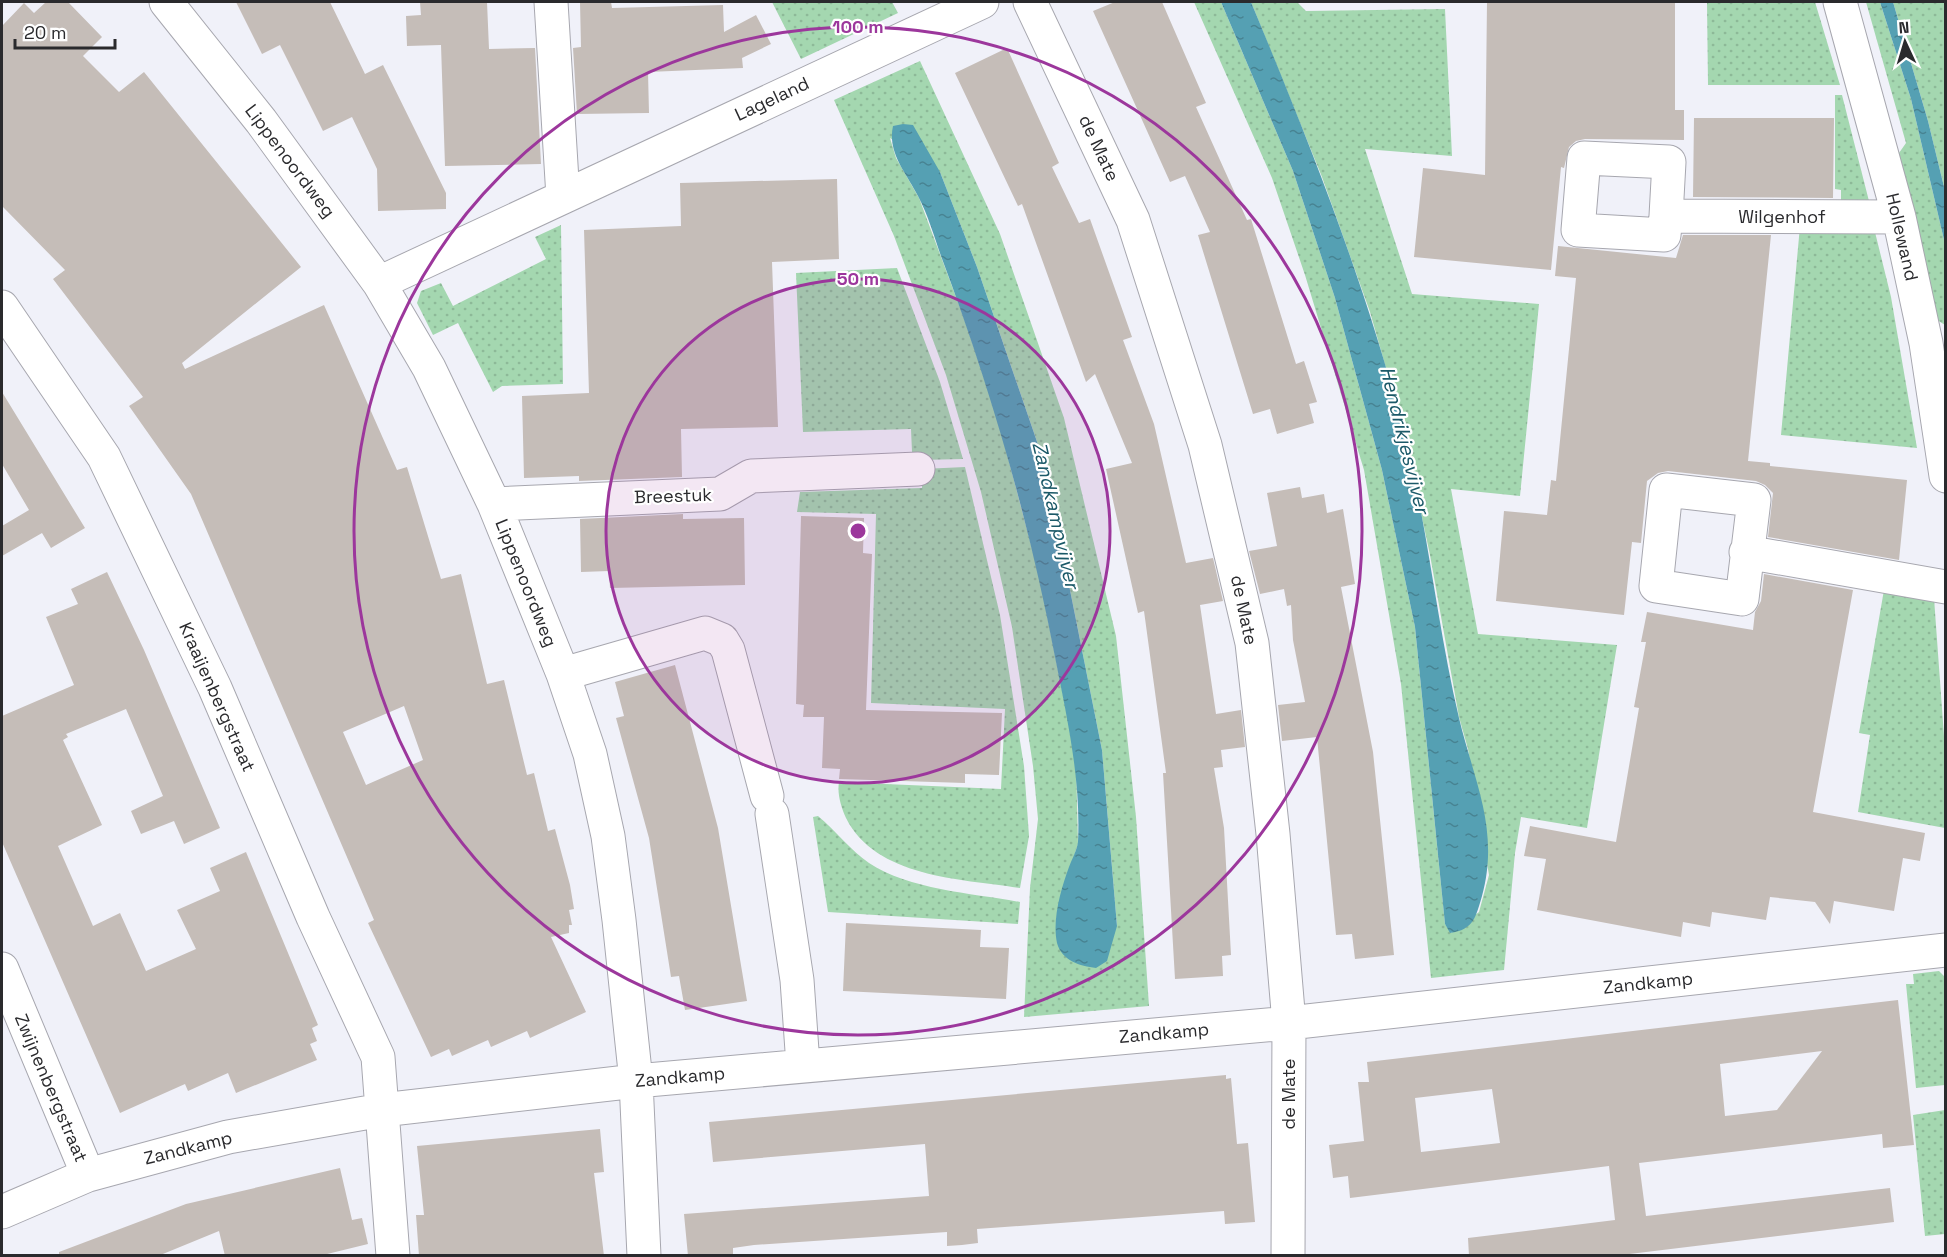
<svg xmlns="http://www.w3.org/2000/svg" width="1947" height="1257" font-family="'Space Grotesk',sans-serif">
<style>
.grass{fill:url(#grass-dots);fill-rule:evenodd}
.water{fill:url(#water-ripples)}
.building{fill:#c5bdb8;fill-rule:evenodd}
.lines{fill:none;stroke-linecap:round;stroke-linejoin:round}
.minor-casing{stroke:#a7a7af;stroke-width:35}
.minor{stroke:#fff;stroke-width:33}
.ring{fill:none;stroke:#9c379c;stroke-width:3}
.labels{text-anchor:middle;stroke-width:4.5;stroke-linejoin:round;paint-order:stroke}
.street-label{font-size:18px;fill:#2a2a2d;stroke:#fff}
.water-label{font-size:20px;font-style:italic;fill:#1b5968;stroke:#fff}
.centre{fill:#9c379c;stroke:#fff;stroke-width:3}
.ring-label{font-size:18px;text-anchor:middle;font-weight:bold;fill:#9c379c;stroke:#fff;stroke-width:4.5;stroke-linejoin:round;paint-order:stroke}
</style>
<defs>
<pattern id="grass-dots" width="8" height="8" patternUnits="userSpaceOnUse" patternTransform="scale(1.5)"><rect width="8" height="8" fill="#a4d7b0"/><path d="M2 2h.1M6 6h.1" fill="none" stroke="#8db998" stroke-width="1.8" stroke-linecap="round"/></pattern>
<pattern id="water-ripples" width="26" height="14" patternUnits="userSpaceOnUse" patternTransform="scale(1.5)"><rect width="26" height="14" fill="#55a0b3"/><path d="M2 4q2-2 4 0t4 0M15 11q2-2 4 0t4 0" fill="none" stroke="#478392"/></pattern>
</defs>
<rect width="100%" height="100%" fill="#f0f1f9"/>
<path class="grass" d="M772,2h120l6,11 -97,46z
M1194,2h27l72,169 42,127 47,172 33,157 30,297 6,9 28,-21 10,-37 -21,-126 -9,-32 -29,-162 -28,-131 -32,-112 -48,-135 -71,-175h46l9,9 139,-2 7,147 -87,-7 47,145 127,10 -19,192 -69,-7 27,145 139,11 -30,183 -66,-11 -6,36 -11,117 -73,8 -30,-294 -37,-214 -59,-195 -33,-97z
M1707,2h108l25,83h-132z
M1866,2h14l31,97 34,145v81l-8,-5 -38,-167 7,-10z
M1893,2h52v189l-17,-70z
M920,61l80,173 64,184 52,218 20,181 13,189 -125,11 6,-129 8,-69 -5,-53 -21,-139 -31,-135 -35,-117 -52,-139 -60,-136zM890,138l50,34 37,95 68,198 57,285 15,176 -61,-4 4,-23 18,-55 -2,-84 -37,-185 -41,-155 -33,-99 -46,-123 -23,-40z
M1835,95h7l29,114 -30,-1v-18l-6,-1z
M561,225l2,159 -61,2 -9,6 -35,-69 -25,12 -16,-32 4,-12 20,-8 12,23 93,-47 -11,-22z
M1800,226l74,2 17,69 26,151 -136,-13z
M897,268l43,114 23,77 -43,1 -1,-8h-7l-1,-23 -108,3 -7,-159z
M965,467l35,148 24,151 5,70 -9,52c-58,-9 -144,-10 -174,-70 -5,-11 -9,-24 -7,-36l162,7 4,-80 -134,-6 5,-189 -79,-2 3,-20 122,-4v-19z
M1884,590l50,8 11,152v78l-87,-16 12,-77 -11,-2z
M818,816c18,15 32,34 51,47 41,27 103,30 151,39l-2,22 -190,-12 -15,-95z
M1939,971l6,6v108l-29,3 -10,-104h8l-1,-10z
M1945,1110v124l-20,2 -12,-121z"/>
<path class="water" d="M1221,2h30c57,137 112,275 150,419 26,98 35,199 58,297 15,63 41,112 23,178 -6,20 -8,34 -32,37l-5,-9 -30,-297 -33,-157 -47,-172 -42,-127z
M1880,2h13l35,119 17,70v53l-34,-145z
M903,124l10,1 27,47 37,95 68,198 57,285 15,176 -10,35 -11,7c-16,-2 -34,-7 -39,-25 -5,-24 4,-54 12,-76 3,-8 8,-17 9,-25 3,-63 -11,-124 -23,-185 -26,-137 -65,-270 -114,-401 -7,-20 -13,-41 -23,-60 -11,-22 -31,-43 -25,-70z"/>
<path class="building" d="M46,2h22l34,35 -19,19 36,36 25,-20 157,195 -119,96 3,6 139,-64 73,165 10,-3 34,112 20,-5 26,110 17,-4 23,95 7,-2 14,58 7,-2 15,56 4,24 -5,1 3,15h-3v8l-18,4 35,75 -56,26 -3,-7 -36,16 -3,-7 -36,16 -3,-7 -18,8 -63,-134 6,-3 -183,-426 -62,-88 14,-9 -90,-118 12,-9 -63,-64v-180l22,-23 10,10zM404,706l19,54 -57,25 -23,-53z
M236,2h94l35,72 18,-9 63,128v16l-68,2 -1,-42 -25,-52 -29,14 -43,-86 -18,9z
M420,2h67l2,47 46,-1 6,116 -96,2 -4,-121 -34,1 -1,-30 15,-1z
M580,2h31l1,6 111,-3 1,27 32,-17 15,29 -29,14 1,10 -95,4 1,41 -72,1 -4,-66 8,-1z
M1115,2h47l44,101 -10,4 51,113 4,-1 45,145 8,-3 13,41 -8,2 5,19 -37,11 -7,-25 -17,5 -55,-179 12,-3 -25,-56 -15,6 -77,-171z
M1487,2h188v108h9v30l-99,-1 -9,2 -7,6 -5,21 -3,-1 -10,103 -137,-13 9,-89 62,7z
M1007,48l52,115 -7,4 27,56 11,-4 30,84 12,34 -9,3 31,84 32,139 27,-5 10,43 -23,4 16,109 25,-4 4,37 -24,3 2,17 -9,1 10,60 7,127 -9,1 1,20 -48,3 -12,-206h3l-22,-162 -6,2 -32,-144 26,-6 -37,-89 -9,8 -64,-178 -4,2 -63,-133z
M1694,118h140l-1,80 -140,-1z
M837,179l2,80 -67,3 6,165 -97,2 1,48 -103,4v-5l-55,2 -2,-82 67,-3 -5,-163 97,-4 -1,-43z
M1683,235h88l-23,226 22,2v3l137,14 -8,80 -131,-23 5,-44 -8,-8 -9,-4 -88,-10 -10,2 -11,8 -6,62 -9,-1 -8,73 -128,-14 8,-90 43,4 4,-35 5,1 20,-203 -21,-2 3,-30 118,12z
M2,392l83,136 -34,20 -9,-15 -40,23v-30l27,-16 -27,-46z
M1300,487l2,11 22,-4 3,19 16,-4 12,75 -14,3 32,165 21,203 -39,4 -3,-25 -16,1 -19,-198 -35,4 -4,-36 27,-3 -12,-62 -2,-35 -4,1 -3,-17 -24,5 -11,-43 28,-5 -10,-53z
M683,514v5l61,-1 1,67 -135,3 -1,-17 -28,1 -1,-53z
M801,516l63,2 -1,35 9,1 -6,156 136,3 -3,62 -34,-1v9l-126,-4 1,-10 -18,-1 2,-51h-21l1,-12 -8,-1z
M107,572l37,78 76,178 -36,16 -10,-23 -33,13 -10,-23 32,-15 -37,-87 -60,25 2,3 -5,3 39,85 -44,21 35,80 27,-13 26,58 50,-22 -19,-39 43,-19 -10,-23 36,-16 72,173 -6,3 5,13 -7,3 7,16 -81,33 -8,-20 -40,18 -3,-7 -65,29 -118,-271v-126l72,-31 -28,-68 32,-13 -7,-15z
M1764,574l89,16 -40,222 112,21 -5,28 -17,-3 -9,53 -60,-10 -4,23 -15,-22 -45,-5 -4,23 -54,-8 -2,15 -27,-5 -2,15 -144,-27 9,-51 -22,-3 6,-30 86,16 23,-134 -5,-1 12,-65h-5l6,-30 106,18 2,-18 6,-11z
M675,665l43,163 29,173 -62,9 -6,-34 -8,1 -22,-139 -33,-120 8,-2 -9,-34z
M846,923l135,7 -1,17 29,1 -3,51 -163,-8z
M1898,1000l16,145 -31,3 -1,-14 -243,29 7,53 244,-28 4,34 -281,34h-144l-1,-18 147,-18 -6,-54 -259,32 -2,-22 -15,2 -4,-33 35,-4 -6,-59h11l-2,-20zM1822,1051l-45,59 -52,6 -5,-52zM1492,1089l8,54 -79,9 -6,-54z
M1226,1075v4l5,-1 6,66 11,-1 7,79 -30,2 -1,-13 -247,18 1,14 -16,2 -15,1v-14l-193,13 -21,3v8h-45l-4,-42 245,-18 -4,-52 -212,18 -4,-40z
M600,1129l4,43 -10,1 10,83h-185l-3,-41h8l-7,-69z
M340,1168l12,52 10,-2 6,26 -49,12h-94l-6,-25 -61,25h-99v-4l127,-48z"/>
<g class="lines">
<g class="minor-casing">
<path id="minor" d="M166,2l95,119 118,162 50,85 65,136 69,170 27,80 18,82 11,84 17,161 8,175
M551,2l12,195
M1030,2l103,218 72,225 47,198 21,191 16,189 -1,233
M1840,2l59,215 27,126 20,133
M1666,216l3,-54 -85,-4 -6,72 86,5 2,-19 233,1
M379,283l603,-281
M2,307l102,150 111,231 98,229 65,140 15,199
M1666,490l88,10 -12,99 -86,-13z
M494,504l226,-10 31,-18 167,-7
M1746,552l200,35
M563,674l142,-41 17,7 6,10 39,146
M772,814l25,166 6,85
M2,969l86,206
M2,1212l86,-37 140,-38 154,-27 254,-29 653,-58 657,-73"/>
</g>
<use href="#minor" class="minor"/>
</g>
<circle cx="858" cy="531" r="252" fill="#9c379c" fill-opacity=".12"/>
<g class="ring">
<circle cx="858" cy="531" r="252"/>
<circle cx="858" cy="531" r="504"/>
</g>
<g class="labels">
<g class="street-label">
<text transform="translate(772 99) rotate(-25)" y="6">Lageland</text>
<text transform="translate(1099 148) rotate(65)" y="6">de Mate</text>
<text transform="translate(290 161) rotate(53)" y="6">Lippenoordweg</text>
<text x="1782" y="223">Wilgenhof</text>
<text transform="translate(1902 237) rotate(77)" y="6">Hollewand</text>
<text transform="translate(673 496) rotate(-2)" y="6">Breestuk</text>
<text transform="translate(526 583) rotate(68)" y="6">Lippenoordweg</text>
<text transform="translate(1244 610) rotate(78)" y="6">de Mate</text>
<text transform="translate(217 697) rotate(66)" y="6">Kraaijenbergstraat</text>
<text transform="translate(1648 983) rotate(-6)" y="6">Zandkamp</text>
<text transform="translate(1164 1033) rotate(-5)" y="6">Zandkamp</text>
<text transform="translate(680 1077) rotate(-5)" y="6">Zandkamp</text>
<text transform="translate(51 1088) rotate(67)" y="6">Zwijnenbergstraat</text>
<text transform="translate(1289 1094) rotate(-90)" y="6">de Mate</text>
<text transform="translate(188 1148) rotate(-14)" y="6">Zandkamp</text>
</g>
<g class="water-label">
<text transform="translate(1405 440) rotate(76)" y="7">Hendrikjesvijver</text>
<text transform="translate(1056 515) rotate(77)" y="7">Zandkampvijver</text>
</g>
</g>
<circle cx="858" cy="531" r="9" class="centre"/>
<g class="ring-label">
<text x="858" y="33">100 m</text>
<text x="858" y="285">50 m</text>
</g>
<rect width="1947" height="1257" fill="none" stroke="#2a2a2d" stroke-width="6"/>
<g transform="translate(1905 42) rotate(356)" stroke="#ffffff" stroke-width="4.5" paint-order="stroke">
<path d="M0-4.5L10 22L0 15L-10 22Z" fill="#2a2a2d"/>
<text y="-9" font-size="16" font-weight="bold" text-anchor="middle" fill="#2a2a2d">N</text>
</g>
<path d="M15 39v9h100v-9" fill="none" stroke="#2a2a2d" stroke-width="3"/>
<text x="24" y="39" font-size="18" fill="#2a2a2d" stroke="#ffffff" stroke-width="4.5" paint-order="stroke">20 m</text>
</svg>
